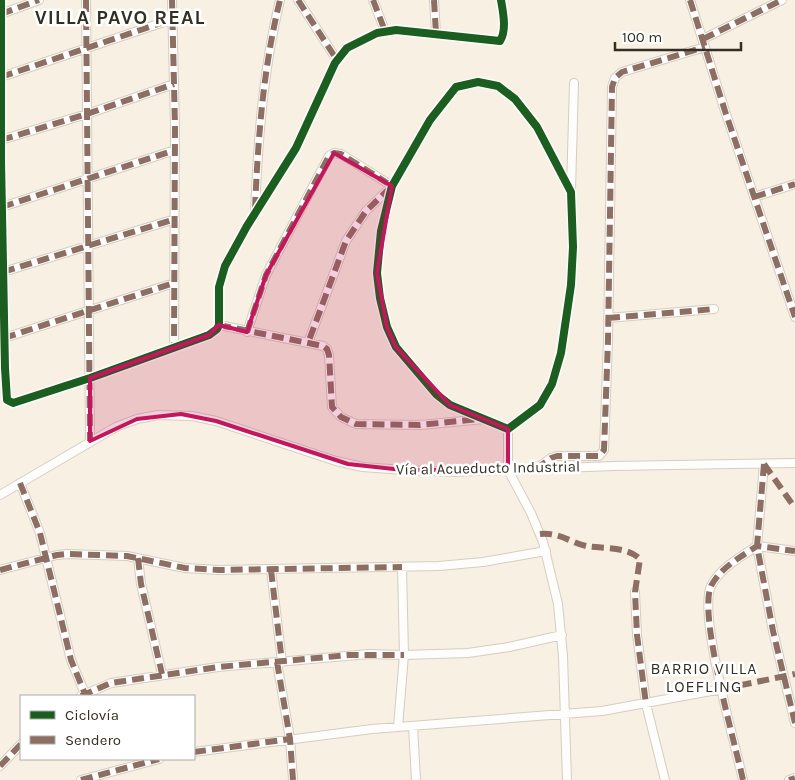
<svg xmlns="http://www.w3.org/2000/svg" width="795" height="780" font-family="Karla,sans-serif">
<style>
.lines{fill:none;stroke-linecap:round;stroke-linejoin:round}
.minor-casing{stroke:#d4cec2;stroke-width:10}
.minor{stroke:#fefdfb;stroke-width:8}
.quiet{stroke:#8d6e63;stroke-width:6;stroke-dasharray:12 6;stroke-linecap:butt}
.cycleway-casing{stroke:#fff;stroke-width:11}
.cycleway{stroke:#1b5e20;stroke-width:8}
.marked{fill:#c2185b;fill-opacity:0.2;stroke:#c2185b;stroke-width:4;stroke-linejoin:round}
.labels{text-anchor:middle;stroke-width:5;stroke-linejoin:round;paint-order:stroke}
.street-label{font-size:15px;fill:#342f23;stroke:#fff}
.neighbourhood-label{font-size:16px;letter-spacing:1px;fill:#342f23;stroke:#fff}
.district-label{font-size:20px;font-weight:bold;letter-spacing:1px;fill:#342f23;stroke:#fff}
</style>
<rect width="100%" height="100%" fill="#f7f0e3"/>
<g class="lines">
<g class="minor-casing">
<path id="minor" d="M1,0v160l4,208 2,32 6,3 77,-25 119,-43 8,-6 2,-4v-38l6,-21 22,-40 49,-78 39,-85 12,-15 30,-15 19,-3 104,11c7,-11 3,-29 1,-41
M86,0l4,441
M172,0l3,127 -1,220
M298,0l39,60
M373,0l12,31
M434,0l2,33
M690,0l35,111 70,206
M1,14l38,-14
M703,39l79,-39
M1,77l172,-58
M478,82l20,4 17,13 22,28 34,65 2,55 -2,38 -10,68 -9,31 -12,21 -32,24 -58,-24 -14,-11 -40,-47 -9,-20 -7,-29 -3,-25 4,-42 11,-45 38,-66 26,-33z
M1,140l86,-26 87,-30
M571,190l3,-107
M754,197l41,-13
M2,207l173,-57
M255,212c3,-72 8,-142 25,-212
M3,272l172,-53
M608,318l106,-9
M219,325l104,21 4,3 2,6 3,52 9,10 15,7 64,1 64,-6
M247,332l19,-57 63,-119 5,-3 7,1 51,32 -26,25 -20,30 -38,102
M4,338l170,-55
M508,429v41l23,43 12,29 15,62 5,52 4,124
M764,464l-7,82 16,85 22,92
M536,469l15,-11 6,-2h42l5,-6 4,-110 4,-253 3,-9 7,-6 83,-25
M20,483l20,50 31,127 14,34
M0,495l116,-68 21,-8 21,-4 34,1 24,5 120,40 27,6 40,3 49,2 162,-6 181,-3
M138,558l3,26 21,90
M0,570l57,-15 10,-1 60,2 58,12 34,2 220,-4 44,-4 63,-11
M271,570l11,92
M635,592l2,43 9,69 19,76
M277,662l13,77 3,41
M81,696l30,-13 107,-16 151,-13 35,1 64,-2 41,-6 53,-12
M413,726l3,54
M398,727l6,-72 -2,-88
M194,752l178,-23 230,-18 120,-22
M0,766l21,-22
M81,780l78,-21
M743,780c-8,-37 -45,-165 -32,-194 9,-18 31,-30 46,-40l38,5
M789,780l6,-2"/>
</g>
<use href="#minor" class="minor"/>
<path class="quiet" d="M86,0l4,441
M172,0l3,127 -1,220
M298,0l39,60
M373,0l12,31
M434,0l2,33
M690,0l35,111 70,206
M1,14l38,-14
M703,39l79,-39
M1,77l172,-58
M1,140l86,-26 87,-30
M754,197l41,-13
M2,207l173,-57
M255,209c3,-71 8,-140 25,-209
M3,272l172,-53
M608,318l106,-9
M219,325l104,21 4,3 2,6 3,52 9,10 15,7 64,1 59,-6
M247,332l19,-57 63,-119 5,-3 7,1 51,32 -26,25 -20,30 -38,102
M4,338l170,-55
M764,464l-7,82 16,85 22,92
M764,464l31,44
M536,469l15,-11 6,-2h42l5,-6 4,-110 4,-253 3,-9 7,-6 83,-25
M20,483l20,50 31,127 14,34
M540,534c18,-2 30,8 46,12 17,3 41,0 54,13l-5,33 2,43 9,69
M138,558l3,26 21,90
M0,570l57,-15 10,-1 60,2 58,12 34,2 183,-3
M271,570l11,92
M277,662l13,77 3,41
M722,689l73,-15
M81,696l30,-13 107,-16 131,-12h55
M194,752l96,-13
M0,766l21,-22
M81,780l78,-21
M743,780c-8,-37 -45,-165 -32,-194 9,-18 31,-30 46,-40l38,5
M789,780l6,-2"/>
<g class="cycleway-casing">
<path id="cycleway" d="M1,0v160l4,208 2,32 6,3 77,-25 119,-43 8,-6 2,-4v-38l6,-21 22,-40 49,-78 39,-85 12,-15 30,-15 19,-3 104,11c7,-11 3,-29 1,-41
M478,82l20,4 17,13 22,28 34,65 2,55 -2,38 -10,68 -9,31 -12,21 -32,24 -58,-24 -14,-11 -40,-47 -9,-20 -7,-29 -3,-25 4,-42 11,-45 38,-66 26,-33z"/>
</g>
<use href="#cycleway" class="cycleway"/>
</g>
<path class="marked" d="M334,153l58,33 -15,87 10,54 9,20 54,58 58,24v41h-105l-55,-6 -132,-43 -35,-7 -44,5 -47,22v-63l119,-43 10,-10 28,7 19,-57z"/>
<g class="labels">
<g class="street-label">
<text transform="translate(488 468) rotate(-1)" y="5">Vía al Acueducto Industrial</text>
</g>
<g class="neighbourhood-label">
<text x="704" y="674">BARRIO VILLA<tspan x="704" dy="18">LOEFLING</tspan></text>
</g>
<g class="district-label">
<text x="120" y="24">VILLA PAVO REAL</text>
</g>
</g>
<rect x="20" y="695" width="175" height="65" fill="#ffffff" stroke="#aeaca7"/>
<rect x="30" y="711" width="25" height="8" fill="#1b5e20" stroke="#aeaca7"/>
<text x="65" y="720" font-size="15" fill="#342f23">Ciclovía</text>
<rect x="30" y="736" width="25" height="8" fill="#8d6e63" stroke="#aeaca7"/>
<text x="65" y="745" font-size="15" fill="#342f23">Sendero</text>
<path d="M615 42v8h126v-8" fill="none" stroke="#342f23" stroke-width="2.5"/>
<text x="622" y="42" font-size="15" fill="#342f23" stroke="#ffffff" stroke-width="4" paint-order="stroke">100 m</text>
</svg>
